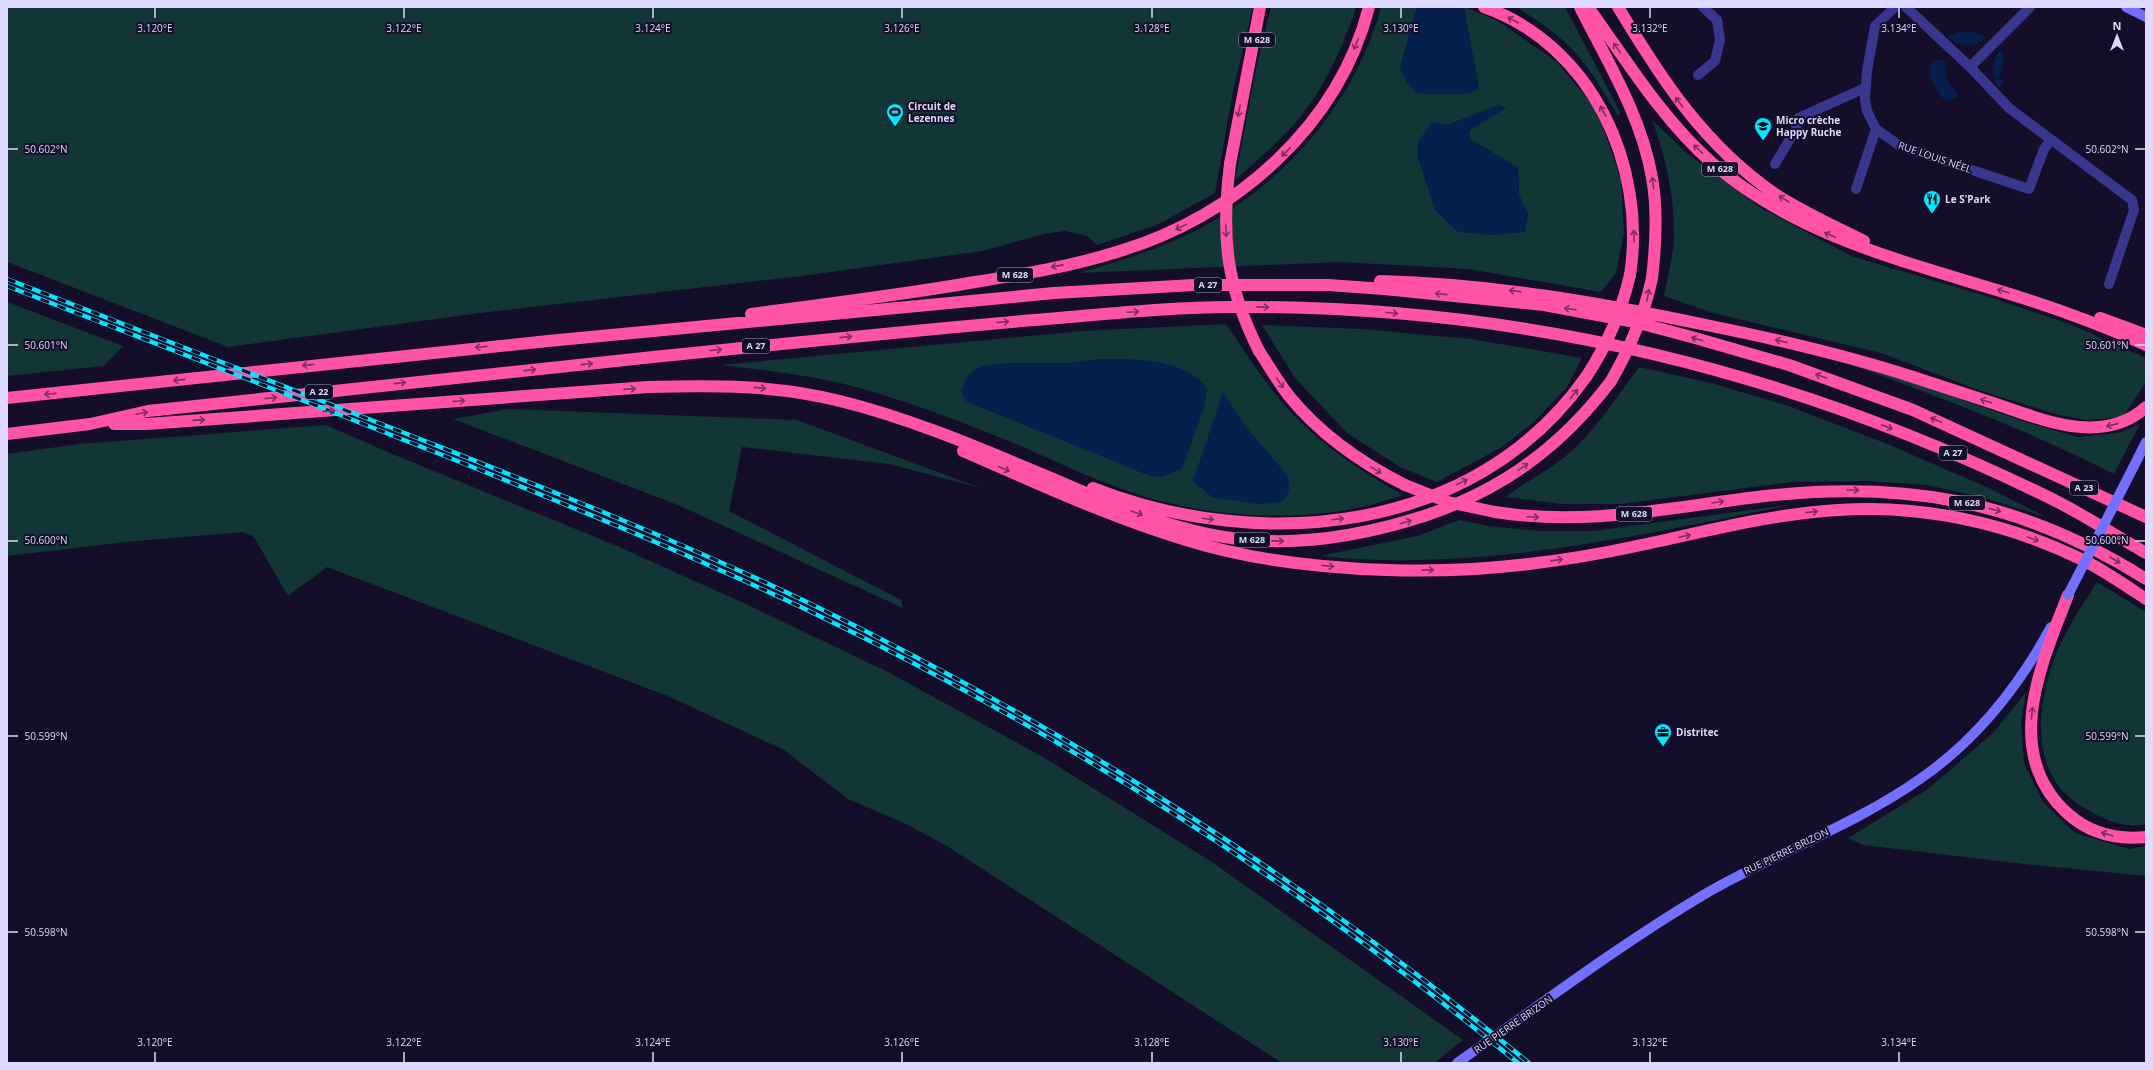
<svg xmlns="http://www.w3.org/2000/svg" width="2153" height="1070" font-family="'Open Sans',sans-serif">
<style>
.green{fill:#113635;fill-rule:evenodd}
.water{fill:#061f4d}
.lines{fill:none;stroke-linecap:round;stroke-linejoin:round}
.street{stroke:#39368e;stroke-width:10}
.secondary{stroke:#7470ff;stroke-width:10}
.highway{stroke:#ff54a5;stroke-width:12}
.rail-casing{stroke:#05e5ff;stroke-width:4.5}
.rail{stroke:#140e2b;stroke-width:3;stroke-dasharray:9;stroke-linecap:butt}
.secondary-bridge{stroke:#7470ff;stroke-width:10}
.highway-bridge{stroke:#ff54a5;stroke-width:12}
.oneway{stroke:#7e2e62}
.ticks{fill:none;stroke:#ddd9ff;stroke-width:1.5}
.labels{text-anchor:middle;stroke-width:4;stroke-linejoin:round;paint-order:stroke}
.shield{fill:#140e2b;stroke:#a19cbf;stroke-width:1}
.shield-label{font-size:9px;font-weight:bold;fill:#ddd9ff}
.poi-label{font-size:10px;font-weight:bold;fill:#ddd9ff;stroke:#140e2b;text-anchor:start}
.street-label{font-size:10px;fill:#ddd9ff;stroke:#140e2b}
.ticks-label{font-size:10px;text-anchor:middle;fill:#ddd9ff;stroke:#140e2b;stroke-width:4;stroke-linejoin:round;paint-order:stroke}
</style>
<rect width="100%" height="100%" fill="#140e2b"/>
<path class="green" d="M7,7h1246l-20,84 -18,102 -56,31 -62,21 -10,-9 -22,-5 -21,3 -62,17 -180,25 -322,37 -252,34 -221,-85z
M1271,7h85c-11,37 -34,85 -59,114 -19,22 -41,40 -62,59l22,-116z
M1381,7h36l-17,61 79,21 -15,-82 34,14 58,40 40,48 25,69 3,55 -8,40 -15,19 -133,-23 -128,-7 -262,11c51,-14 104,-31 148,-60 74,-48 132,-121 155,-206zM1499,105l6,3 -35,22v9l48,29 1,27 9,20 -80,-90z
M1517,7h48l55,105 -2,4c-12,-20 -24,-41 -39,-59 -16,-20 -41,-36 -62,-50z
M1652,120l37,35 72,53 90,48 141,42 80,27 74,33v24l-23,35 -36,3 -28,-5 -75,-23 -103,-39 -168,-40 -49,-17c3,-18 9,-38 10,-57 1,-40 -8,-82 -22,-119z
M7,302l116,44 -19,20 -97,10z
M1226,324c20,29 39,60 63,86 32,35 72,61 114,85 -14,4 -28,9 -41,12 -69,15 -152,10 -219,-11 -42,-13 -82,-32 -122,-50 -49,-20 -100,-40 -151,-55 -49,-15 -100,-20 -150,-26l363,-34z
M1262,325l99,4 110,10 111,19 -15,29 -32,34 -33,26 -65,35 -37,-15 -53,-34 -52,-55z
M1841,361l77,23 110,39 50,14 40,-4 22,-9 -26,50c-88,-45 -180,-79 -273,-113z
M1639,367l72,16 77,23 97,37 106,46 55,28 -65,-20 -54,-12 -60,-4 -75,1 -171,22h-59l-57,-7c24,-17 50,-30 71,-50 24,-24 43,-53 63,-80z
M508,409l289,11 184,68 -92,-24 -147,-17 -13,64 172,89 2,8 -225,-103 -225,-86z
M326,425l64,28 227,93 131,59 142,68 153,84 169,105 251,178 -29,23h-152l-335,-217 -43,-23 -56,-24 -64,-49 -116,-54 -341,-129 -39,29 -34,-59 -11,-5 -117,10 -119,14v-102l72,-10z
M1796,504c-157,31 -315,69 -476,52l97,-20 42,-16 30,6 50,5h54z
M2097,582l49,30v212c-22,5 -41,-4 -60,-15 -56,-30 -51,-97 -32,-150 10,-27 27,-52 43,-77z
M2026,692l-5,30 3,41 19,39 32,31 54,16 17,-3v30l-122,-12 -161,-19 -15,-7 80,-49 66,-57z"/>
<path class="water" d="M1417,7h47l15,82 -10,5h-51l-11,-11 -7,-15z
M1960,32h12l15,5c-11,11 -27,11 -39,0z
M2001,50l3,11 -5,19 5,1 -4,7c-11,-11 -9,-27 1,-38z
M1940,59l4,1 2,18 11,16v4l-12,2c-10,-10 -25,-34 -5,-41z
M1499,105l7,3 -36,22v9l48,29 1,27 9,20 -3,17 -32,3 -35,-3 -23,-22 -18,-55 1,-13 14,-20 16,3z
M1101,359c33,0 86,-1 106,30l-3,19 -22,61 -21,8 -11,-1 -183,-74 -6,-10 6,-16 14,-10 25,-3h62z
M1223,392l24,36 41,48c2,11 2,18 -6,26l-24,2 -46,-7 -19,-16z"/>
<g class="lines">
<path class="street" d="M1895,7l-20,19 -8,45 -2,28 2,12 9,18 24,17 129,43 15,-40 6,-8
M1906,7l64,60 39,41 123,92 2,10 -25,74
M1970,67l60,-60
M1698,75l17,-14 5,-21 -3,-20 -14,-13
M1775,164l21,-35 2,-11 67,-30
M1856,189l20,-60"/>
<path class="secondary" d="M2126,7l20,10
M2138,458l8,-16
M1457,1063c82,-57 162,-118 248,-169 70,-41 148,-68 215,-115 55,-38 99,-93 131,-152"/>
<path class="highway" d="M1484,7c108,38 163,159 146,268
M1580,7c27,54 62,110 72,171 6,33 4,66 0,100
M1588,7c39,54 74,112 124,156 82,71 187,97 288,128 50,15 99,33 146,54
M1618,7c44,73 86,138 157,187 28,18 59,32 89,47
M1230,164l30,-157
M1380,281c112,3 216,21 326,44 70,14 139,30 207,52 28,9 55,18 83,27 47,16 107,42 150,3
M751,314c75,-10 150,-19 224,-32 49,-8 98,-16 145,-31 116,-36 218,-124 249,-244
M2100,318l46,17
M1259,351c10,15 19,31 30,45 31,38 74,68 116,89
M7,398l541,-57 506,-48 140,-8h134l56,4 160,16 91,17 60,16 94,27 124,45 233,107
M114,424h33l501,-37c65,-2 129,-2 192,14 77,19 153,53 225,83 58,25 120,51 184,56 59,5 119,-6 175,-24 78,-26 137,-69 187,-135
M7,434l83,-10 58,-13c214,-23 429,-47 644,-68 89,-9 178,-18 267,-25 58,-5 116,-11 174,-11 289,-2 555,63 815,190 33,16 65,37 98,56
M963,451c74,32 146,66 223,89 64,20 134,28 201,30 82,3 165,-6 245,-23 68,-14 137,-33 206,-37 83,-6 170,13 245,50 22,11 42,25 63,39
M1093,488c168,66 382,46 493,-111
M1495,512c89,14 166,-3 254,-14 149,-19 269,0 397,81
M2068,595c-27,69 -67,158 -1,218 22,20 50,27 79,24"/>
<g class="rail-casing">
<path id="rail" d="M7,279c132,51 263,102 395,153 137,54 274,107 407,171 257,125 499,278 720,460
M7,286c149,58 299,115 448,174 117,47 234,94 348,148 255,122 496,276 715,455"/>
</g>
<use href="#rail" class="rail"/>
<path class="secondary-bridge" d="M2068,595l70,-137"/>
<path class="highway-bridge" d="M1230,164c-9,72 -4,122 29,187
M1586,377c22,-33 35,-64 44,-102
M1611,381c19,-33 33,-65 41,-103
M1405,485l43,17 47,10"/>
</g>
<defs><path id="oneway-shaft" d="M-6 0H5M1.5-3L5.5 0L1.5 3" fill="none" stroke-width="1.6" stroke-linecap="round" stroke-linejoin="round"/></defs>
<g class="oneway">
<use href="#oneway-shaft" transform="translate(1513 20) rotate(-152)"/>
<use href="#oneway-shaft" transform="translate(1356 44) rotate(112)"/>
<use href="#oneway-shaft" transform="translate(1617 48) rotate(-125)"/>
<use href="#oneway-shaft" transform="translate(1679 102) rotate(-127)"/>
<use href="#oneway-shaft" transform="translate(1239 111) rotate(101)"/>
<use href="#oneway-shaft" transform="translate(1603 111) rotate(-119)"/>
<use href="#oneway-shaft" transform="translate(1698 149) rotate(-136)"/>
<use href="#oneway-shaft" transform="translate(1286 152) rotate(134)"/>
<use href="#oneway-shaft" transform="translate(1653 183) rotate(-97)"/>
<use href="#oneway-shaft" transform="translate(1784 199) rotate(-148)"/>
<use href="#oneway-shaft" transform="translate(1181 227) rotate(154)"/>
<use href="#oneway-shaft" transform="translate(1226 231) rotate(88)"/>
<use href="#oneway-shaft" transform="translate(1830 235) rotate(-157)"/>
<use href="#oneway-shaft" transform="translate(1634 236) rotate(-90)"/>
<use href="#oneway-shaft" transform="translate(1057 266) rotate(169)"/>
<use href="#oneway-shaft" transform="translate(1515 291) rotate(-173)"/>
<use href="#oneway-shaft" transform="translate(2003 291) rotate(-163)"/>
<use href="#oneway-shaft" transform="translate(1441 294) rotate(-174)"/>
<use href="#oneway-shaft" transform="translate(1648 295) rotate(-79)"/>
<use href="#oneway-shaft" transform="translate(1263 307) rotate(1)"/>
<use href="#oneway-shaft" transform="translate(1570 309) rotate(-172)"/>
<use href="#oneway-shaft" transform="translate(1133 312) rotate(-3)"/>
<use href="#oneway-shaft" transform="translate(1392 313) rotate(5)"/>
<use href="#oneway-shaft" transform="translate(1003 322) rotate(-5)"/>
<use href="#oneway-shaft" transform="translate(846 337) rotate(-6)"/>
<use href="#oneway-shaft" transform="translate(1697 339) rotate(-164)"/>
<use href="#oneway-shaft" transform="translate(1781 341) rotate(-167)"/>
<use href="#oneway-shaft" transform="translate(481 347) rotate(174)"/>
<use href="#oneway-shaft" transform="translate(716 350) rotate(-6)"/>
<use href="#oneway-shaft" transform="translate(587 364) rotate(-6)"/>
<use href="#oneway-shaft" transform="translate(308 365) rotate(174)"/>
<use href="#oneway-shaft" transform="translate(530 370) rotate(-6)"/>
<use href="#oneway-shaft" transform="translate(1821 376) rotate(-161)"/>
<use href="#oneway-shaft" transform="translate(179 380) rotate(174)"/>
<use href="#oneway-shaft" transform="translate(400 383) rotate(-6)"/>
<use href="#oneway-shaft" transform="translate(1280 383) rotate(54)"/>
<use href="#oneway-shaft" transform="translate(760 388) rotate(6)"/>
<use href="#oneway-shaft" transform="translate(630 389) rotate(-4)"/>
<use href="#oneway-shaft" transform="translate(50 394) rotate(174)"/>
<use href="#oneway-shaft" transform="translate(1574 394) rotate(-52)"/>
<use href="#oneway-shaft" transform="translate(271 398) rotate(-6)"/>
<use href="#oneway-shaft" transform="translate(459 401) rotate(-5)"/>
<use href="#oneway-shaft" transform="translate(1986 401) rotate(-162)"/>
<use href="#oneway-shaft" transform="translate(329 411) rotate(-4)"/>
<use href="#oneway-shaft" transform="translate(142 413) rotate(-12)"/>
<use href="#oneway-shaft" transform="translate(199 420) rotate(-4)"/>
<use href="#oneway-shaft" transform="translate(1936 420) rotate(-157)"/>
<use href="#oneway-shaft" transform="translate(2112 425) rotate(167)"/>
<use href="#oneway-shaft" transform="translate(1887 427) rotate(21)"/>
<use href="#oneway-shaft" transform="translate(1523 467) rotate(-35)"/>
<use href="#oneway-shaft" transform="translate(1004 469) rotate(24)"/>
<use href="#oneway-shaft" transform="translate(1376 470) rotate(32)"/>
<use href="#oneway-shaft" transform="translate(1462 482) rotate(-26)"/>
<use href="#oneway-shaft" transform="translate(1853 490)"/>
<use href="#oneway-shaft" transform="translate(1718 502) rotate(-9)"/>
<use href="#oneway-shaft" transform="translate(1995 510) rotate(15)"/>
<use href="#oneway-shaft" transform="translate(1812 512) rotate(-6)"/>
<use href="#oneway-shaft" transform="translate(1137 513) rotate(20)"/>
<use href="#oneway-shaft" transform="translate(1533 517) rotate(3)"/>
<use href="#oneway-shaft" transform="translate(1208 519) rotate(7)"/>
<use href="#oneway-shaft" transform="translate(1338 519) rotate(-7)"/>
<use href="#oneway-shaft" transform="translate(1406 522) rotate(-17)"/>
<use href="#oneway-shaft" transform="translate(1685 536) rotate(-12)"/>
<use href="#oneway-shaft" transform="translate(2033 539) rotate(19)"/>
<use href="#oneway-shaft" transform="translate(1278 541) rotate(1)"/>
<use href="#oneway-shaft" transform="translate(1557 560) rotate(-8)"/>
<use href="#oneway-shaft" transform="translate(2115 560) rotate(30)"/>
<use href="#oneway-shaft" transform="translate(1328 566) rotate(6)"/>
<use href="#oneway-shaft" transform="translate(1428 570) rotate(-1)"/>
<use href="#oneway-shaft" transform="translate(2032 713) rotate(-84)"/>
<use href="#oneway-shaft" transform="translate(2107 834) rotate(-164)"/>
</g>
<path class="ticks" d="M155,8v10M404,8v10M653,8v10M902,8v10M1152,8v10M1401,8v10M1650,8v10M1899,8v10M8,149h10M2135,149h10M8,345h10M2135,345h10M8,541h10M2135,541h10M8,736h10M2135,736h10M8,932h10M2135,932h10M155,1052v10M404,1052v10M653,1052v10M902,1052v10M1152,1052v10M1401,1052v10M1650,1052v10M1899,1052v10"/>
<defs>
<g id="stadium-pin" transform="scale(0.9)"><path d="M0 17L-7.5 6A9.5 9.5 0 1 1 7.5 6Z" fill="#05e5ff" stroke="#140e2b"/><path d="M0-5a6.5 5 0 1 0 0 10a6.5 5 0 1 0 0-10ZM-3.5-1.8h7v3.6h-7Z" fill="#111"/></g>
<g id="school-pin" transform="scale(0.9)"><path d="M0 17L-7.5 6A9.5 9.5 0 1 1 7.5 6Z" fill="#05e5ff" stroke="#140e2b"/><path d="M0-5L7-2L0 1L-7-2ZM-4 1L0 2.5L4 1V4Q0 6-4 4Z" fill="#111"/></g>
<g id="restaurant-pin" transform="scale(0.9)"><path d="M0 17L-7.5 6A9.5 9.5 0 1 1 7.5 6Z" fill="#05e5ff" stroke="#140e2b"/><path d="M-5-6h1v4h1v-4h1v4h1v-4h1v5L-1.5 .5V6h-2V.5L-5-1ZM5-6V6H3V1.5H1.5Q1.5-4 5-6Z" fill="#111"/></g>
<g id="office-pin" transform="scale(0.9)"><path d="M0 17L-7.5 6A9.5 9.5 0 1 1 7.5 6Z" fill="#05e5ff" stroke="#140e2b"/><path d="M-6-3h4V-5.5h4V-3h4V5H-6ZM-1-4.5V-3h2v-1.5ZM-6 0V1H6V0Z" fill="#111"/></g>
</defs>
<g fill-rule="evenodd">
<use href="#stadium-pin" x="895" y="112"/>
<use href="#school-pin" x="1763" y="126"/>
<use href="#restaurant-pin" x="1932" y="199"/>
<use href="#office-pin" x="1663" y="732"/>
</g>
<g class="labels">
<g class="shield">
<rect x="1239" y="33" width="36" height="14" rx="3"/>
<rect x="1702" y="162" width="36" height="14" rx="3"/>
<rect x="997" y="268" width="36" height="14" rx="3"/>
<rect x="1194" y="278" width="28" height="14" rx="3"/>
<rect x="742" y="339" width="28" height="14" rx="3"/>
<rect x="305" y="385" width="28" height="14" rx="3"/>
<rect x="1939" y="446" width="28" height="14" rx="3"/>
<rect x="2070" y="481" width="28" height="14" rx="3"/>
<rect x="1949" y="496" width="36" height="14" rx="3"/>
<rect x="1616" y="507" width="36" height="14" rx="3"/>
<rect x="1234" y="533" width="36" height="14" rx="3"/>
</g>
<g class="shield-label">
<text x="1257" y="43">M 628</text>
<text x="1720" y="172">M 628</text>
<text x="1015" y="278">M 628</text>
<text x="1208" y="288">A 27</text>
<text x="756" y="349">A 27</text>
<text x="319" y="395">A 22</text>
<text x="1953" y="456">A 27</text>
<text x="2084" y="491">A 23</text>
<text x="1967" y="506">M 628</text>
<text x="1634" y="517">M 628</text>
<text x="1252" y="543">M 628</text>
</g>
<g class="poi-label">
<text x="908" y="110">Circuit de<tspan x="908" dy="12">Lezennes</tspan></text>
<text x="1776" y="124">Micro crèche<tspan x="1776" dy="12">Happy Ruche</tspan></text>
<text x="1945" y="203">Le S'Park</text>
<text x="1676" y="736">Distritec</text>
</g>
<g class="street-label">
<text transform="translate(1935 157) rotate(19)" y="4">RUE LOUIS NÉEL</text>
<text transform="translate(1786 851) rotate(-26)" y="4">RUE PIERRE BRIZON</text>
<text transform="translate(1513 1024) rotate(-35)" y="4">RUE PIERRE BRIZON</text>
</g>
</g>
<g class="ticks-label">
<text x="155" y="32">3.120°E</text>
<text x="404" y="32">3.122°E</text>
<text x="653" y="32">3.124°E</text>
<text x="902" y="32">3.126°E</text>
<text x="1152" y="32">3.128°E</text>
<text x="1401" y="32">3.130°E</text>
<text x="1650" y="32">3.132°E</text>
<text x="1899" y="32">3.134°E</text>
<text x="46" y="153">50.602°N</text>
<text x="2107" y="153">50.602°N</text>
<text x="46" y="349">50.601°N</text>
<text x="2107" y="349">50.601°N</text>
<text x="46" y="544">50.600°N</text>
<text x="2107" y="544">50.600°N</text>
<text x="46" y="740">50.599°N</text>
<text x="2107" y="740">50.599°N</text>
<text x="46" y="936">50.598°N</text>
<text x="2107" y="936">50.598°N</text>
<text x="155" y="1046">3.120°E</text>
<text x="404" y="1046">3.122°E</text>
<text x="653" y="1046">3.124°E</text>
<text x="902" y="1046">3.126°E</text>
<text x="1152" y="1046">3.128°E</text>
<text x="1401" y="1046">3.130°E</text>
<text x="1650" y="1046">3.132°E</text>
<text x="1899" y="1046">3.134°E</text>
</g>
<rect width="2153" height="1070" fill="none" stroke="#ddd9ff" stroke-width="16"/>
<g transform="translate(2117 36)" stroke="#140e2b" stroke-width="3" paint-order="stroke">
<path d="M0-3L7 15L0 10L-7 15Z" fill="#ddd9ff"/>
<text y="-6" font-size="11" font-weight="bold" text-anchor="middle" fill="#ddd9ff">N</text>
</g>
</svg>
